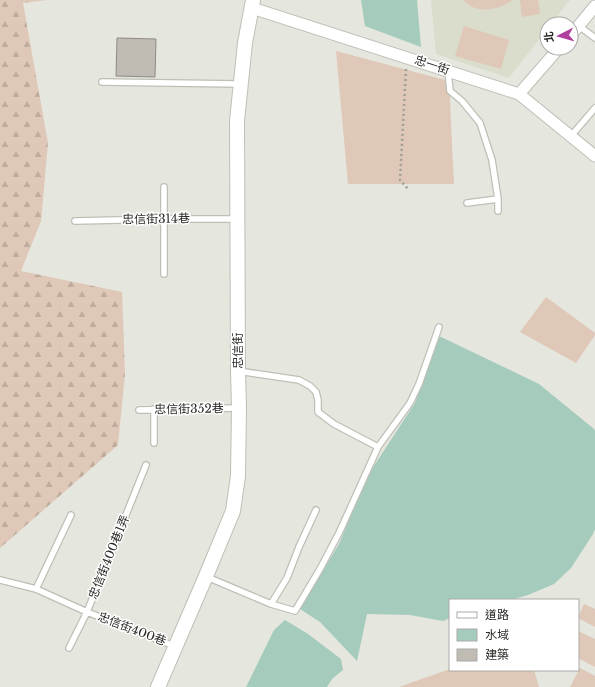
<svg xmlns="http://www.w3.org/2000/svg" width="595" height="687" font-family="'Libre Baskerville','Noto Sans TC',serif">
<style>
.built{fill:#daddcc}
.forest{fill:url(#forest-firs)}
.garden{fill:#dfc8b7}
.water{fill:#a4cbbc}
.building{fill:#c0bcb4;stroke:#8e8a82}
.lines{fill:none;stroke-linecap:round;stroke-linejoin:round}
.service-casing{stroke:#bebfb6;stroke-width:8}
.minor-casing{stroke:#bebfb6;stroke-width:13}
.tertiary-casing{stroke:#bebfb6;stroke-width:16}
.path{stroke:#9e9f98;stroke-width:2.5;stroke-dasharray:2 3;stroke-linecap:butt}
.service{stroke:#fff;stroke-width:5.5}
.minor{stroke:#fff;stroke-width:11}
.tertiary{stroke:#fff;stroke-width:14}
.labels{text-anchor:middle;stroke-width:3;stroke-linejoin:round;paint-order:stroke}
.street-label{font-size:12px;fill:#292a26;stroke:#fff}
</style>
<defs>
<pattern id="forest-firs" width="22" height="20" patternUnits="userSpaceOnUse"><rect width="22" height="20" fill="#dfc8b7"/><path d="M5 1l3.5 6h-7zM16 11l3.5 6h-7z" fill="#bfac9d"/></pattern>
</defs>
<rect width="100%" height="100%" fill="#e5e6dd"/>
<path class="built" d="M431,0h139l-19,24h-4v5l-38,49 -73,-24z"/>
<path class="forest" d="M0,0h47l-24,3 25,140 -7,78 -20,50 101,21 3,82 -7,71 -118,103z"/>
<path class="garden" d="M463,0h50c-14,10 -37,15 -50,0z
M520,0h18l2,14 -18,3z
M464,26l45,14 -8,29 -46,-13z
M336,51l113,30 5,103h-106z
M546,297l49,36v2l-19,28 -56,-31z
M584,604l11,5v18l-17,-9z
M578,631l17,8v28l-17,-9z
M580,668l15,8v11h-25z
M450,669l84,1 5,17h-140z"/>
<path class="water" d="M361,0h56l4,47 -56,-21z
M439,336l100,48 55,45 1,2v98l-2,5 -22,34 -17,16 -26,11 -17,5h-61v18l-7,3 -33,-6 -43,-1 -10,47 -37,-39 -20,-13 39,-65 29,-69 47,-72z
M285,620l23,14 33,25 2,11 -11,9 -5,8h-81l28,-57z"/>
<path class="building" d="M117,38l39,1 -1,38 -39,-1z"/>
<g class="lines">
<g class="service-casing">
<path id="service" d="M579,26l16,12
M448,71l2,20 12,10 18,22 12,37 6,39v12
M102,82l138,2
M571,136l24,-28
M467,203l31,-4
M75,221l89,-2h73
M164,274v-87
M238,371l61,9 11,6 6,6 2,8v12l16,12 44,23
M154,409v34
M139,410l100,-2
M207,577l64,27 24,7 25,-42 19,-36 39,-86 32,-44 9,-19 20,-57
M0,580l36,9 51,23 87,34
M36,589l35,-74
M271,604l16,-26 12,-31 17,-37
M69,648l18,-36 59,-147"/>
</g>
<g class="minor-casing">
<path id="minor" d="M252,8l267,86 76,62
M571,35l24,-29
M519,94l40,-46"/>
</g>
<g class="tertiary-casing">
<path id="tertiary" d="M158,687l48,-111 27,-65 5,-35 1,-68 -1,-37 -1,-250 8,-78 8,-43"/>
</g>
<path class="path" d="M406,69l-6,111 9,10"/>
<use href="#service" class="service"/>
<use href="#minor" class="minor"/>
<use href="#tertiary" class="tertiary"/>
</g>
<g class="labels">
<g class="street-label">
<text transform="translate(432 65) rotate(18)" y="4">忠一街</text>
<text transform="translate(156 219) rotate(-1)" y="4">忠信街314巷</text>
<text transform="translate(238 351) rotate(-90)" y="4">忠信街</text>
<text transform="translate(189 409) rotate(-1)" y="4">忠信街352巷</text>
<text transform="translate(109 557) rotate(-68)" y="4">忠信街400巷1弄</text>
<text transform="translate(132 629) rotate(21)" y="4">忠信街400巷</text>
</g>
</g>
<rect x="449" y="599" width="130" height="72" fill="#ffffff" stroke="#a9aaa8"/>
<rect x="457" y="612" width="20" height="6" fill="#ffffff" stroke="#a9aaa8"/>
<text x="485" y="619" font-size="12" fill="#292a26">道路</text>
<rect x="457" y="629" width="20" height="12" fill="#a4cbbc" stroke="#a9aaa8"/>
<text x="485" y="639" font-size="12" fill="#292a26">水域</text>
<rect x="457" y="649" width="20" height="12" fill="#c0bcb4" stroke="#a9aaa8"/>
<text x="485" y="659" font-size="12" fill="#292a26">建築</text>
<g transform="translate(559 36) rotate(264)"><circle r="19" fill="#ffffff" stroke="#a9aaa8"/>
<path d="M0-3L7 15L0 10L-7 15Z" fill="#af409d"/>
<text y="-6" font-size="11" font-weight="bold" text-anchor="middle" fill="#292a26">北</text>
</g>
</svg>
